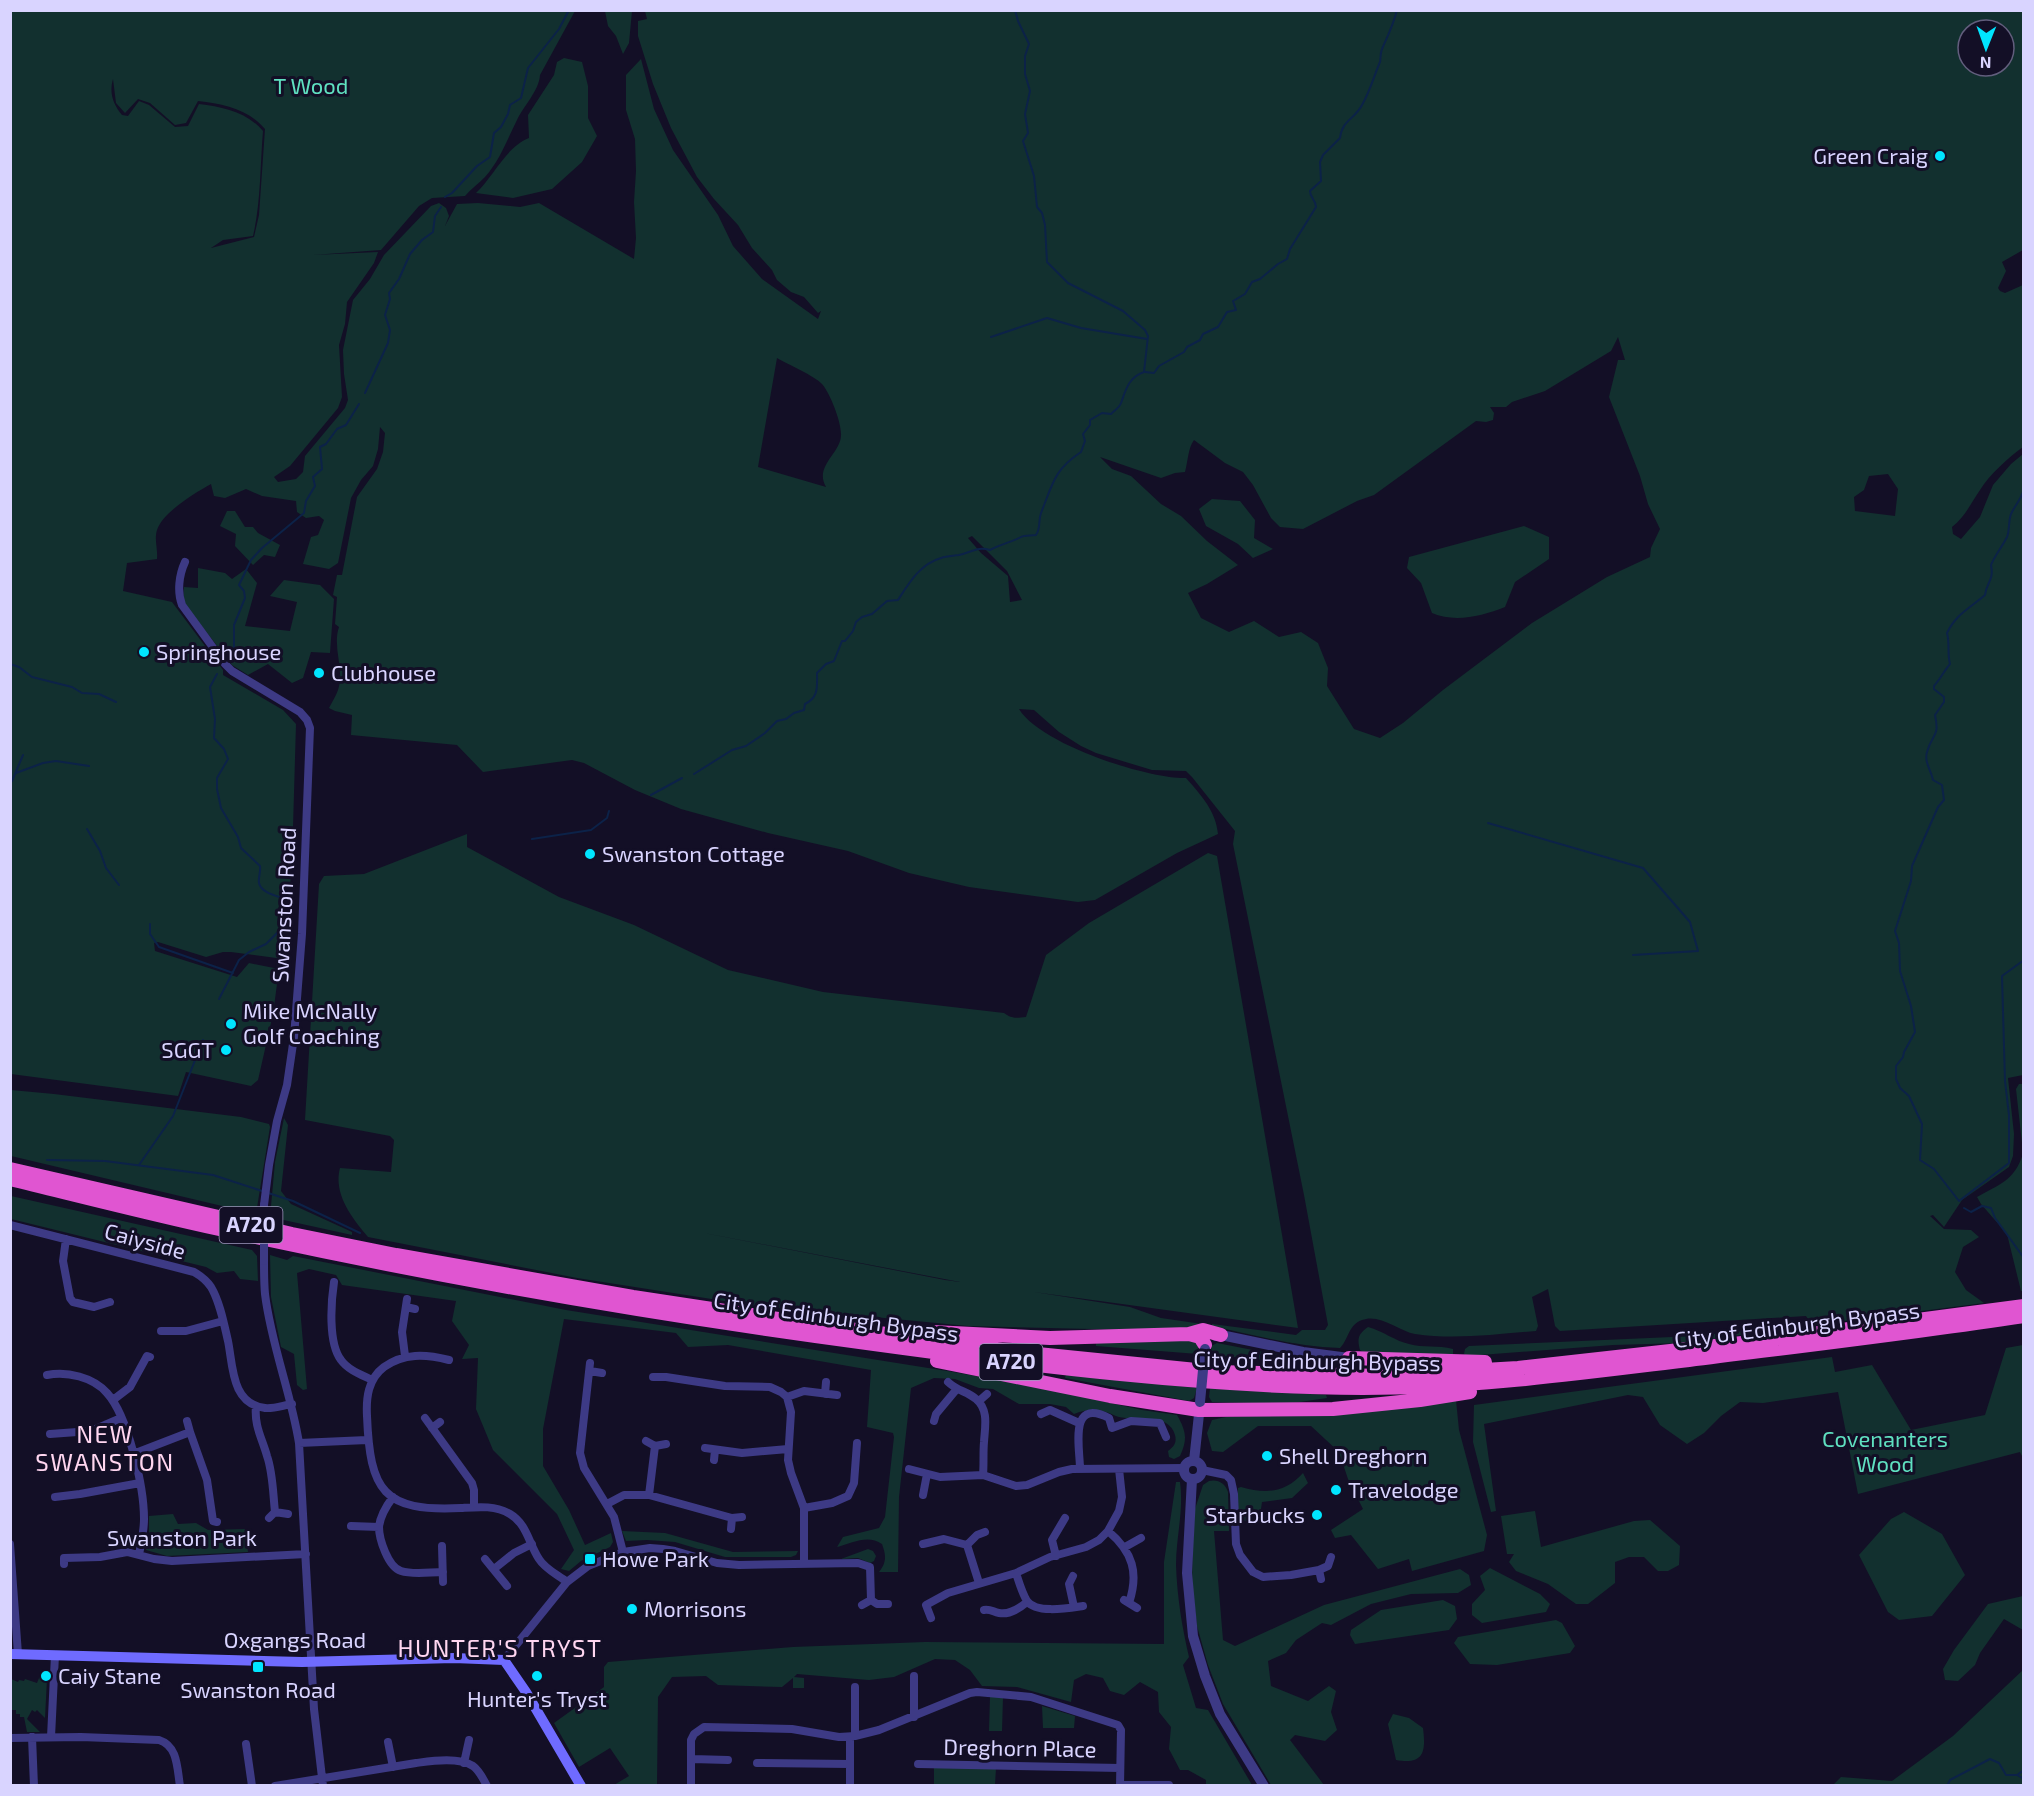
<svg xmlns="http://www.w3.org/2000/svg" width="2034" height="1796" font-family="'Exo 2',sans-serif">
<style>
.green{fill:#12302f;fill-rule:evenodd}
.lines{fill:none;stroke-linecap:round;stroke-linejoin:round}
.stream{stroke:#0c2248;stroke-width:2}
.minor{stroke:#3d3a85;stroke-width:8}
.tertiary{stroke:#3d3a85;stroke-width:10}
.secondary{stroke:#6f6bff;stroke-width:10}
.trunk{stroke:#e055d1;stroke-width:14}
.minor-bridge{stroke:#3d3a85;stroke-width:8}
.tertiary-bridge{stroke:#3d3a85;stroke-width:10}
.poi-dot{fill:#00e5ff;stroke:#130f26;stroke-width:2}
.labels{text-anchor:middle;stroke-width:6;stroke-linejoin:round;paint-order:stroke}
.shield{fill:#130f26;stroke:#9e99be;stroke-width:1.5}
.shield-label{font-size:21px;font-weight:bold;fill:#d9d4ff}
.park-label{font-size:22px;fill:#5fe0c0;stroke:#130f26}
.poi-label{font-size:22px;fill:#d9d4ff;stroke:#130f26;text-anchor:start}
.street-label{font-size:22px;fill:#d9d4ff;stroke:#130f26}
.neighbourhood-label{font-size:24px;letter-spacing:1.5px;fill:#ffd6f0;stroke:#130f26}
</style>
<rect width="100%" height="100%" fill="#130f26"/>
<path class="green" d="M11,11h564l-35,64c-1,16 -16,30 -23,45 -10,20 -17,40 -32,57 -7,7 -14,12 -20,19l-33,2 -13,8 -38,44 -68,5 65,-3 -4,11 -27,39 -2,22 -6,21 3,52 -4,11 -48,58 -16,11 4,5 18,-3 7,-7 2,-16 40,-48 3,-8 -4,-26 -1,-24 10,-50 17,-21 14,-24 47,-49 8,-3 7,5 3,8 -4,10 12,-22 21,-1 42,4 19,-4 95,56 2,-21 -2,-36 2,-31 -1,-32 -9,-29v-35l15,-16 13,50 19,41 45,65 15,31 29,33 56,40 3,-8 -3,2 -14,-16 -13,-5 -14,-12 -5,-10 -20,-22 -14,-23 -24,-26 -17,-22 -26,-49 -18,-44 -15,-48v-15l9,-2 -2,-8h1378v239l-21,12 4,9 -8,17 2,3 5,2 18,-8v162c-15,11 -33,27 -43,43 -9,13 -15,27 -28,37l1,7 8,5 19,-22 13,-32 18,-21 12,-10v621l-15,3 6,56 -1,22 -4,11 -47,33 -18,27 -11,-12 -3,1 14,13 27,1 8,7 -16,10 -8,25 11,18 18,13 -172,22 -6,-9 -246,15 -5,-5 -7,-37 -16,8 6,29 -2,5c-39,3 -81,9 -121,3 -16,-3 -36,-21 -53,-14 -14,5 -13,19 -22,28 -43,-1 -86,-13 -128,-22v-2l84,11 6,-5h23l3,-5 -24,-130 -71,-351 2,-13 -43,-54 -6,-6 -34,-1 -56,-17 -15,-7 -22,-14 -25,-22 -15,-1c21,35 128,70 167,69 15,17 30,33 32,56l-41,19 -82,47 -17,2 -109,-15 -60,-14 -61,-22 -80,-18 -87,-24 -46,-19 -51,-27 -12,-3 -89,12 -26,-27 -106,-10 1,-20 -17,-4 -6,-3c3,-6 7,-12 9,-18 7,-21 -6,-42 1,-63l-4,-3 2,-27 -4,-2 4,-20h5l15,-78 20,-28 6,-17 2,-19 -5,-6 -2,22 -5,17 -12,14 -10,18 -13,65 -9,6 -26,-5 8,-27 7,-2 6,-15 -5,-4 -13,2 -9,-6 -1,-11 -34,-5 -16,-7 -21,9 -11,-2 -3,-12c-16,9 -48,28 -54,46 -3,10 1,19 0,29l-30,4 -4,28 49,11 51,68v5l60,35 13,14 -4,138 -8,97 -53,-7h-8l-17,5 -48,-15 -4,1 1,8 82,26 12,-14 30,6 -6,45 -15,66 -7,6 -65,-14 -8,24 -167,-22zM1968,30h36v36h-36zM113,79l3,24 9,10 13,-14 12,4 25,22 11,-2 12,-22c26,3 50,8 67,28l-6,86 -5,22 -43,11 12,-8 30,-4c8,-34 7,-70 10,-105 -16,-19 -40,-24 -64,-27l-11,22 -13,1 -26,-22 -10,-4 -11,15 -6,-1c-9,-11 -13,-22 -9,-36zM1618,337l7,23h-7l-9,37 31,79 8,28 12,25 -9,19 -1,9 -43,20 -75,46 -89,67 -40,33 -23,15 -26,-9 -27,-43 1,-18 -10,-25 -17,-11 -22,5 -25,-16 -25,11 -28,-14 -13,-25 19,-9 31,-19 -31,-24 -26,-25 -20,-12 -30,-28 -19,-7 -12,-12 61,21 14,-5 10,-1c3,-11 3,-24 9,-32l31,23 18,9 10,13 18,33 9,9 23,2 54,-28 17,-6 102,-74 10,1 7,-2 1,-7 -4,-6h16l6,-5 33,-11 66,-40zM777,358c10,6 38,18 45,26 8,9 20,39 19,52 -1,18 -27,30 -15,51l-68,-20zM1888,474l10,15 -3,27 -40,-5 -1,-14 10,-7 5,-14zM972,536l35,35 15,29 -12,2 -2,-26 -27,-23 -13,-15z
M605,11h27l-3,32 -6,11 -7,-18 -8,-10z
M564,58l18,4 6,24v32l9,18 -15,26 -30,27 -39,9 -37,-5c18,-17 30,-46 53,-55l-1,-23 26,-40 3,-13z
M1212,499l28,2 15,19 -1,18 19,11 -20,9 -15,-14 -32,-18 -7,-17z
M227,511h8l10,16h8l5,6 22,12 -5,12 -11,-2 -11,10 -18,-19 1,-12 -16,-8z
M1524,526l25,11v22l-34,23 -10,25c-23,9 -50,16 -73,6l-11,-30 -14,-15 2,-11z
M198,568l27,5 7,6 14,-10 11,14 -12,43 45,5 7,-29 -27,-6 14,-16 36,5 14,14 -4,54 -19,-1 -8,26 -11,5 -24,-19 -20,11 -16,-10 -49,-63 1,-15 14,1z
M467,834v13l92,50 75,28 94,45 95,22 181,21c8,6 12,5 22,4l20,-62 43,-32 119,-70 9,3 81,472 -264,-36 96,15 31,11 41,6 -25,7 -209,-5 -218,-21 -173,-27 -209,-41c-16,-19 -35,-43 -28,-69l51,4 3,-32 -4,-4 -85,-16 14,-236 5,-8 40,-2zM699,1232l261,50 -15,-2z
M2019,1084h4v68l-7,-63z
M11,1090l43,4 187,23 28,7 1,3 -14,87 -245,-58z
M284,1118l4,7 -7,66 10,13 61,28v3l-82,-18 5,-55z
M2023,1154l1,137h-3l-14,-57 -26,-30 -4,-7c23,-13 37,-16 46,-43z
M11,1196l241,54 5,6 1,25 -18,-2 -6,-8 -17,2 -11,-6 -195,-48z
M270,1255l17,5 6,-4 273,54 381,61 92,16 103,23 35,5c9,16 11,24 3,41l-6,3 -5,-2 -1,-6c6,-5 9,-8 7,-16 -6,-23 -40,-14 -56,-18 -4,-1 -9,-4 -13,-5 -11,-4 -22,-2 -32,2l-8,-7 -16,-3h-31l-26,-15 -14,-1 -24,-9 -21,-1 -23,10 -12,109 -1,75h-19c8,-10 7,-17 3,-28 -14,-10 -30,-1 -45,3l6,-10 36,-9 6,-11 9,-80 -1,-4 -26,-6 4,-57 -143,-25 -40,2 -12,-14 -112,-14 -21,110v37l26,44 16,35 26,-12 2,9 -3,5 -29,14 -12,10 -8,-2 13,-19 -17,-36 -64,-64 -17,-41 2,-51 -16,1 7,-14 -17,-24 4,-20 -114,-16 -6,-10 -27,-6 -12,4 10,116 -4,1 -6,-5 -3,-31 -13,-7 -10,-50z
M1368,1327c15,4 27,14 41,17 14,4 29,1 44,5v7l-87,-2 -6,-4c-3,-11 -2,-16 8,-23z
M1771,1328v3l-88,12 -70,2 -146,11 -3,-2 1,-5 4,-3 226,-10z
M1194,1340l4,4v10l-102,-8v-4z
M1217,1343l87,17 -9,3 -84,-8v-9z
M2023,1345v113l-3,-6 -162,42 -20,-102 -75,11 -23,-1 -19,14 -17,17 -17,11 -27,-19 -17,-28 -15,-2 -144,29 12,87 -5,1 -18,-70 1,-37 358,-48 3,15 37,-7 39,65 74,-15 21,-67z
M1066,1374l131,14 -3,10 -5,3 -124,-23z
M1210,1388l116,7 1,3 -41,6 -74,-2 -3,-5z
M1456,1400l3,30 28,105 -3,16 -72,20 -3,-12 -31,10 -27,-34 -16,3 -4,-8 32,-21 -15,-30 -9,-27 -28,-26h-53l-35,26 -11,-1 -5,-18 5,-13 14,-3 147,-7z
M1303,1473l5,10 -16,15 -30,4 -2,14h-9l-2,6 -8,-2 -3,-4v-28l3,-1c25,7 44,6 62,-14z
M1209,1481c9,-2 16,2 19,11l1,39h-15l9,109 12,6 89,-41 136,-36 9,6 2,10 -13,8 -47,1 -40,10 -40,21 -9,-2 -26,17 -10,13 -18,8 3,25 37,15 21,-15 7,5 -5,21 6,18 -12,11 -30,-6 -5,5 34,45h-53l-48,-81 -15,-39 -11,-39 -5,-42 1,-69 10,-30z
M1176,1482h4c4,28 -4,55 -4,83 1,31 6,62 13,92l-6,8 13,43 12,2 44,75h-46v-5l-18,-10h-8l-11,-21 2,-22 -12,-15 -1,-20 -18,-10 -16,13 -14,-4 -7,-13 -17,-4 -12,6 -3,22 -54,-15 -35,-1 -12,-16 -15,-10 -20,-1 -41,18 -25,3 -72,-6 -3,3 10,1v10h-11v-10l-11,9 -64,-2 -12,-9 -34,1 -14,20 -1,88h-43l15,-9 -19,-28 -31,19 -25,-44 50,-36v-20l4,-5 185,-15 132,-5 239,2v-82z
M1535,1511l6,36 93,-26 16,-1 30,26 -1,19 -11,6h-10l-14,-14h-15l-14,5v21l-27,21h-12l-28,-20 -32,-13 -7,-9 5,-8h-7l-6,-38z
M1904,1512l38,22 23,41 -33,41 -33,4 -11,-8 -29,-57 32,-36z
M173,1514l5,10 18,-1 12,7 37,-1 3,23 -81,4 -21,-6 3,-11v-23z
M622,1531l43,2 68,19 65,-1 -2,4 -5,2h-66l-50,-15 -28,-2 -21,1z
M868,1549l5,2 3,5 -2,5 -4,2 -12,-5 -17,1z
M1490,1568l50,26 10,10 -4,8 -64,11 -10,-8v-11l13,-14 -5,-14z
M2023,1596v34l-19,-11 -24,34 -5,12 -17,16 -13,-1 -2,-11 11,-19 34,-46z
M1443,1600l12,6 2,13 -8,11 -94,14 -5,-9 1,-5 30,-20z
M1556,1620l6,3 13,23 -5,7 -73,12 -27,-1 -16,-21 4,-6z
M2023,1670v115h-190l8,-8 51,4 61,-45z
M41,1673l4,2 2,4 -2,39 -8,-8 -2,2 -3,-2 -5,9 13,13h-13l-3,-15h-4v-3h-4v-4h-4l-1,4v-35l7,3 1,-2 5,1 1,-2 12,4z
M990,1697h13l-1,34h-13z
M1042,1706l33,10 -1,12h-31z
M1393,1714l16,4 14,10c3,24 1,37 -27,32l-8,-36z
M934,1768h62l-1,17 -61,1z"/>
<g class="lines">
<path class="stream" d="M445,197l7,-4 25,-27 13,-9 4,-24 7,-6 7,-13 2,-9 11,-7 7,-30 31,-39 10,-19
M991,337l56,-19 34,10 66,11
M1145,372l9,1 5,-7 25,-14 3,-5 13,-7 3,-6 15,-7 9,-15 9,-2 -3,-9 12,-7 7,-12 8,-3 18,-15 9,-5 3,-10 26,-42c0,-7 -6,-9 -6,-16l11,-10 -1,-19 3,-7 17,-17c2,-18 15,-19 22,-33 8,-14 12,-29 18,-43 1,-4 0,-9 2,-13 6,-14 11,-23 15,-39
M365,393l23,-50 2,-13 -5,-15 5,-16 -1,-6 10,-14 11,-25 12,-14 11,-8 2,-16 6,-9
M2024,489c-3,11 -9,16 -13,25 -3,8 -1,16 -4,23 -5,10 -12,18 -16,28 3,16 -4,16 -6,30 -15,13 -29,19 -38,38 3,11 0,19 3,31 -6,7 -9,14 -16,22v3l10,8v5l-9,13c5,23 -3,18 -8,37 -3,10 4,18 6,28l9,5 2,15 -6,7 -26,59 -1,15 -16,50 4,12 1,28 11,35 4,26 -11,20 -1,5 -7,9v13l4,9 9,8 13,28 -2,36 14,9 25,32 50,-38v-48l-4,-34 -3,-105 22,-16
M234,660v-35l11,-27 -1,-7 -5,-6 12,-25 11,-12 42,-35 2,-12 9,-15 -2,-9 9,-8 -2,-22 6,-3 11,-15 9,-4 13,-21
M10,664l9,3 13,10 40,10 10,6 17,1 17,8
M217,674l-7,13 5,32 -1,19 10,11 4,10 -11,19v11l4,19 17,29 3,11 19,18c1,5 -2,12 -1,17 2,10 18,13 26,16l2,3 -3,22 -2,4 -16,16 -17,8 -10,8 -20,39
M16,773l27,-10 13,-2 33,5
M694,774l38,-24 14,-4 19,-13 12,-12 9,-2 8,-6 10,-3 1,-6c14,-7 12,-17 12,-31l9,-9 8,-3 8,-20h3l8,-10 3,-9 6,-5 10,-3 15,-13 11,-1c11,-17 22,-36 43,-42 6,-2 12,-2 18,-3 13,-3 19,-9 31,-5 11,-6 22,-8 31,-13 4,-2 10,-1 15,-2 5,-7 2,-14 5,-22 12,-30 13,-43 40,-61l4,-11 -2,-7 7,-9v-5l12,-7 9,1c4,-4 8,-6 10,-11 5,-14 8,-26 23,-31l4,-36 -3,-6 -22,-19 -55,-28 -21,-21 -2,-37 -3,-12 -5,-6 -3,-31 -11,-35 5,-8 -3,-19 5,-23 -5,-17v-18l4,-12 -11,-23 -3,-11
M12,781l11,-26
M651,795l31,-17
M1488,823l155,45 47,54 8,29 -65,4
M87,829l13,22 6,17 13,17
M532,839l59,-9 16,-12 2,-7
M150,924v10l9,13 74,26
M47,1160l58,1 108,14 80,26 67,32
M139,1165l34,-49 30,-76
M1964,1208l7,4 11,-6 9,2 4,10 29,40
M2017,1775l7,-5
M1947,1786l3,-6 40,-21 9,4 7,12h11l7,4"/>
<path class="minor" d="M185,562c-6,13 -8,30 -3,43l43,59 7,7 68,41 7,8 3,8 -8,206 -8,103 -7,48 -10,36 -8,44 -5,40
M10,1225l184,47c7,4 13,9 17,15 9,15 13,37 17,54 5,24 3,63 37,67 9,1 19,-3 27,-4
M66,1239l-3,22 7,37 3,4 21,5 16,-5
M264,1261c0,11 0,22 1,33 6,50 26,99 34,149l15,266 9,77
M334,1282c-3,20 -6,61 7,78 7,10 21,15 31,20
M406,1307l9,2
M161,1331h25l37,-10
M405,1356l-3,-24 5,-33
M449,1360c-24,-6 -45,-7 -65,7 -16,12 -18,31 -17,49 3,75 16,96 94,92 16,-1 34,-3 49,6 17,10 19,30 29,45 6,10 19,16 28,23
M590,1363l-10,90 4,15 30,49 9,35
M590,1371l12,2
M47,1375c20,-4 46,2 60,18 21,23 37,94 37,126 0,13 -3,24 -5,36
M653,1377h13l59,9 45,1 11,5 6,5 4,15 -3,48 3,13 13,35v56
M948,1382c9,9 19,9 28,17 13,11 9,27 8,43 -1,11 0,22 -1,33
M825,1394l1,-12
M787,1397l17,-6 33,4
M113,1400l17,-13 17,-31 3,1
M979,1401l8,-7
M256,1406c-2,20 6,32 11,50 6,17 6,38 8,56
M1041,1414l9,-4 29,13
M425,1418l47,65 2,7v17
M187,1421l3,11
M934,1421l2,-7 20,-24
M432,1428l8,-6
M50,1434l41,-3 30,-13
M646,1441l9,5 11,-2
M299,1443l68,-3
M705,1448l37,5 46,-4
M133,1454l57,-22 17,48 6,41 4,1
M714,1460l1,-10
M909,1469l31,8 43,-2 33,11 11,-1 32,-13 13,-3 112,-1
M1080,1469c0,-21 -12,-72 29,-51l3,10 19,-7 29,2 6,14
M1202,1470l24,5 5,5 3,14 2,50 4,11 13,17 10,5 28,-2 28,-5 9,-4 3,-9
M649,1495l6,-49
M923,1495l4,-21
M55,1497l25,-3 60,-11
M393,1497c-6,8 -13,20 -14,30 0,12 9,40 22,44 12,4 29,1 42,1
M607,1504l17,-9h25l83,23 10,-1
M804,1508l28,-5 16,-7 6,-13 3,-40
M269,1518l6,-6 13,2
M351,1526l28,1
M731,1529l1,-11
M1108,1531c25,21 31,42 21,72
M10,1544l8,110
M923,1544l21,-5 23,6 12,38
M967,1545l10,-10 8,-3
M442,1546l1,36
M1125,1547l16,-9
M1056,1556l-4,-16 13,-22
M485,1559l22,27
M64,1564v-6l36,-1 27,-5 27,7 18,2 134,-7
M494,1569l20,-16 18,-9
M1319,1570l2,9
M1016,1573c3,9 6,20 11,28 9,13 42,7 56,5
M1073,1576l-4,8 5,23
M1124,1600l13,8
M862,1605l9,-5
M984,1610c7,-1 9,2 15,3 11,2 21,-5 28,-11
M931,1618l-5,-13 22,-12 68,-20 34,-16 36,-10 13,-7 9,-9 11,-20 3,-14 -3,-28
M504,1660l63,-78 21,-16 35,-14 27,-4 13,1 12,2 42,12 22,2 119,-2 12,4 1,33 6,4h11
M914,1717v-41
M855,1736v-49
M32,1737l2,49
M51,1737l4,-82
M850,1737v49
M10,1738l71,-1 78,3c19,6 18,28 21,46
M388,1742l5,25
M246,1744l6,42
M692,1759l36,1
M464,1763l5,-23
M757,1763l93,1
M918,1764l202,4
M1120,1785h49
M275,1786l141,-23c16,-2 42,-6 57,3 7,5 10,13 14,20
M691,1786v-46l3,-6 10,-7 88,2 47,8 16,-1 24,-6 91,-37 7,-1 54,5 87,28 3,5 -1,56"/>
<path class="tertiary" d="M1216,1336l5,-1 82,17 46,6
M1194,1461l6,-56
M1184 1470a9 9 0 1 1 18 0a9 9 0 1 1-18 0Z
M1192,1479l-5,94 6,63 12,40 15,38 44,72"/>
<path class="secondary" d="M10,1654l292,8 152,-4 50,2 22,32 55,94"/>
<path class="trunk" d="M10,1169l282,65 104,21 237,42 159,24 217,30 207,21 166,4 136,-8 224,-25 282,-37
M10,1179c70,17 140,35 209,50 217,48 436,86 655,115 161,22 326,43 489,44 109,0 218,-15 326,-28 111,-14 223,-27 335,-44
M933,1332l117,6 139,-4 11,3 5,8
M1189,1334l14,-4 18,5
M1349,1358l136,4
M937,1361l173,35 89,14 134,-1 87,-9 50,-8"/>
<path class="minor-bridge" d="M264,1261v-56"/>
<path class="tertiary-bridge" d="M1200,1402l5,-53"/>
</g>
<g class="poi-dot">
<circle cx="1940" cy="156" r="6"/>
<circle cx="144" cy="652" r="6"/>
<circle cx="319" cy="673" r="6"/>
<circle cx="590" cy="854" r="6"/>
<circle cx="231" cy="1024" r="6"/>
<circle cx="226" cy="1050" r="6"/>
<circle cx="1267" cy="1456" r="6"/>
<circle cx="1336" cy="1490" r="6"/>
<circle cx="1317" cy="1515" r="6"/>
<rect x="584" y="1553" width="12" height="12" rx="3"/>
<circle cx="632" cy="1609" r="6"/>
<rect x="252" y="1661" width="12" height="12" rx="3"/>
<circle cx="46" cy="1676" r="6"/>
<circle cx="537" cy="1676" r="6"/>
</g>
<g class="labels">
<g class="shield">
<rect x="219.5" y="1207" width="63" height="36" rx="4.5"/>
<rect x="979.5" y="1344" width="63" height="36" rx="4.5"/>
</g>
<g class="shield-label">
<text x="251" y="1232">A720</text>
<text x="1011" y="1369">A720</text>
</g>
<g class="park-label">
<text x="311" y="94">T Wood</text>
<text x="1885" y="1447">Covenanters<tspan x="1885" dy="25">Wood</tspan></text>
</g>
<g class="poi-label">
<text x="1928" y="164" text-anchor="end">Green Craig</text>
<text x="156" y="660">Springhouse</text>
<text x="331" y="681">Clubhouse</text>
<text x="602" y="862">Swanston Cottage</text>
<text x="243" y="1019">Mike McNally<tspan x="243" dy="25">Golf Coaching</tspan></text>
<text x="214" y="1058" text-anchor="end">SGGT</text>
<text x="1279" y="1464">Shell Dreghorn</text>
<text x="1348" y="1498">Travelodge</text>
<text x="1305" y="1523" text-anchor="end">Starbucks</text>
<text x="602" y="1567">Howe Park</text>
<text x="644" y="1617">Morrisons</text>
<text x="58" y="1684">Caiy Stane</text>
<text x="258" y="1698" text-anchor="middle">Swanston Road</text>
<text x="537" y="1707" text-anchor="middle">Hunter's Tryst</text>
</g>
<g class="street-label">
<text transform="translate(284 905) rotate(-87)" y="8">Swanston Road</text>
<text transform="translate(145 1241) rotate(15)" y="8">Caiyside</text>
<text transform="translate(836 1317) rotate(8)" y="8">City of Edinburgh Bypass</text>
<text transform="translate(1797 1325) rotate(-7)" y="8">City of Edinburgh Bypass</text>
<text transform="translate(1317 1361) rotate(1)" y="8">City of Edinburgh Bypass</text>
<text x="182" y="1546">Swanston Park</text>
<text x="295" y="1648">Oxgangs Road</text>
<text transform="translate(1020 1748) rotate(1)" y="8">Dreghorn Place</text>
</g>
<g class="neighbourhood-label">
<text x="105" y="1443">NEW<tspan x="105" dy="28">SWANSTON</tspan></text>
<text x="500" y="1657">HUNTER'S TRYST</text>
</g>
</g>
<rect width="2034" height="1796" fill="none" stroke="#d9d4ff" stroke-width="24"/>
<g transform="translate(1986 48) rotate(181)"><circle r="28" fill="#130f26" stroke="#625e7d" stroke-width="1.5"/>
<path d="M0-4.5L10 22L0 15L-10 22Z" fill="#00e5ff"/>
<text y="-9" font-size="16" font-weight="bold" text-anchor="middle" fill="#d9d4ff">N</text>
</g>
</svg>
